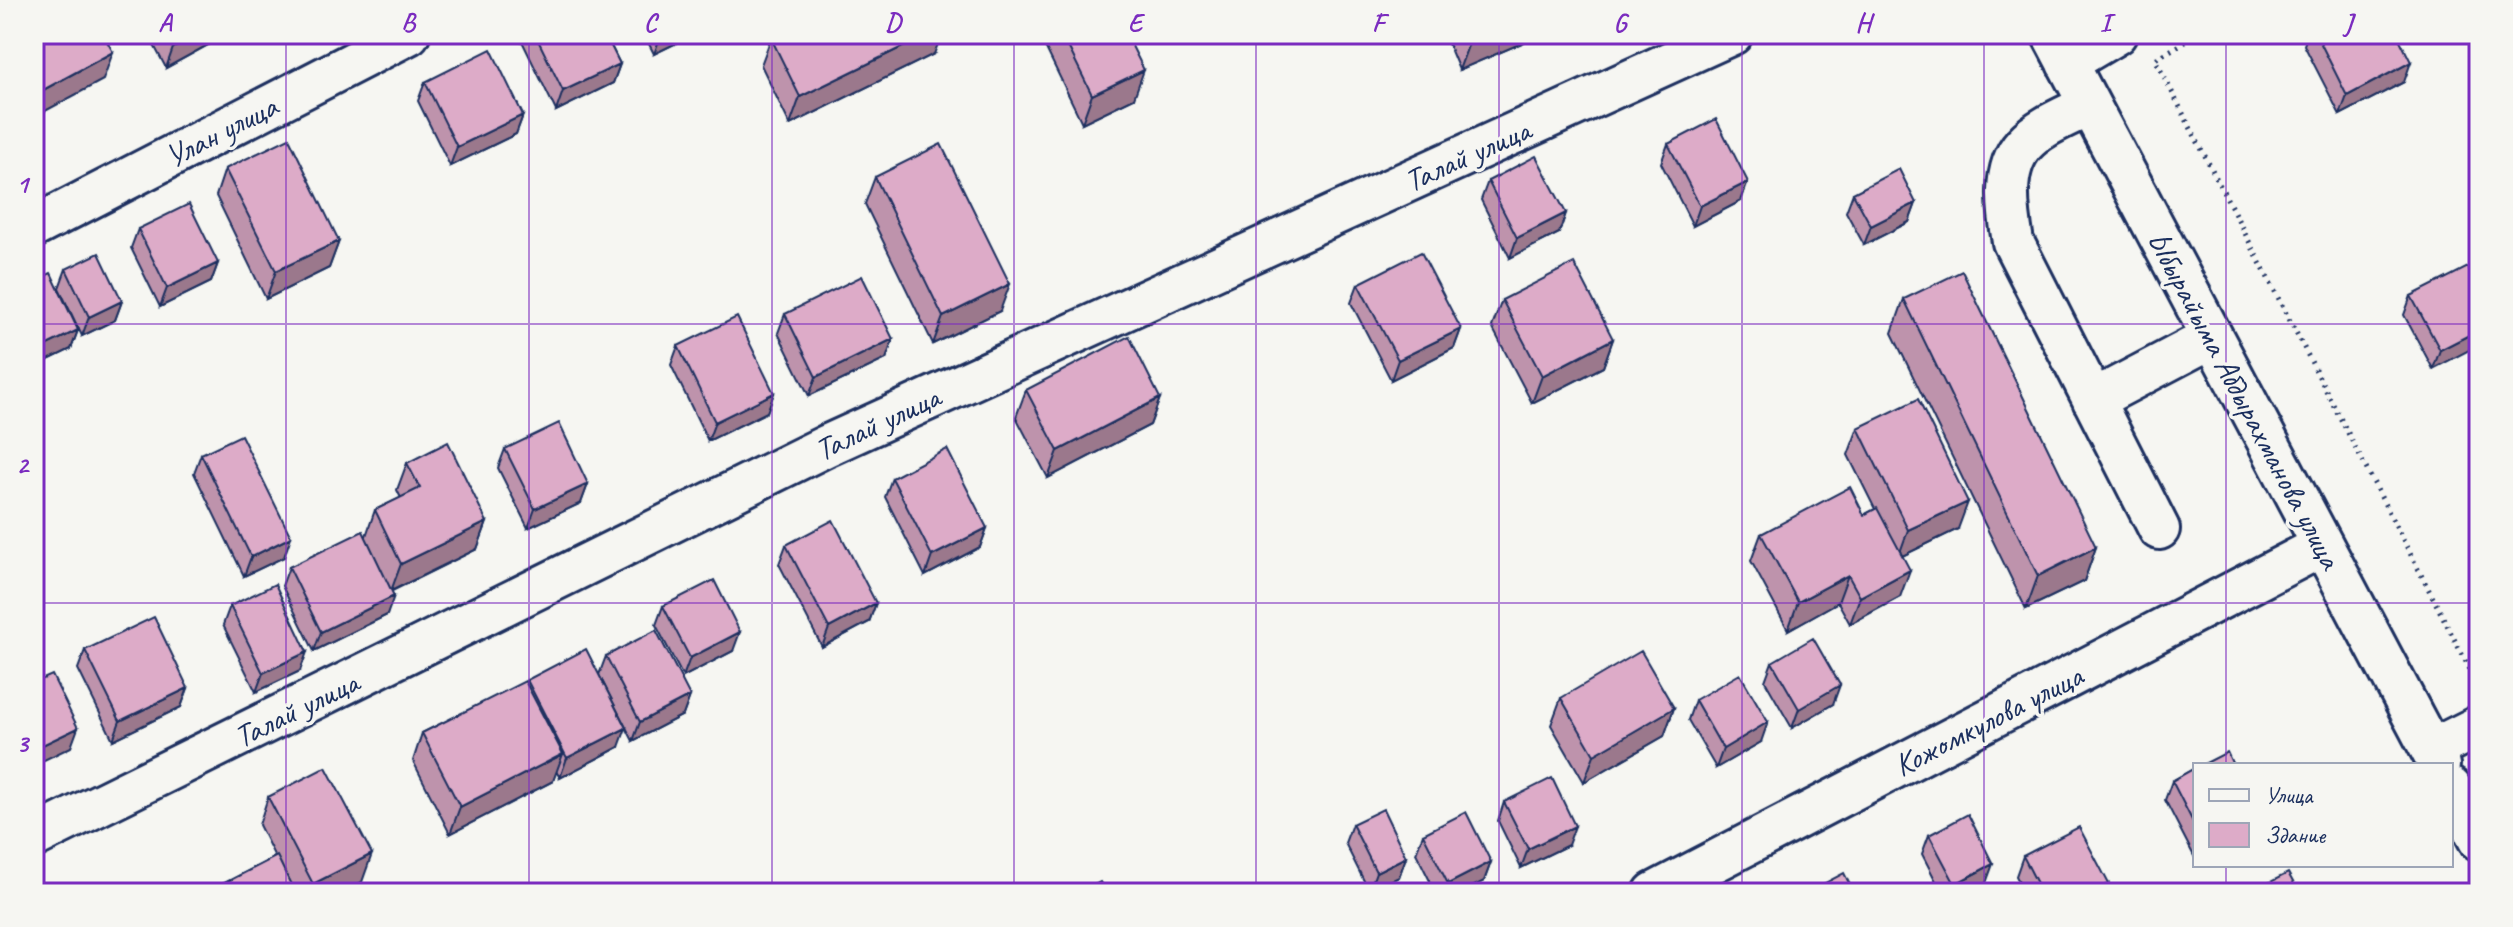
<svg xmlns="http://www.w3.org/2000/svg" width="2513" height="927" font-family="Caveat,sans-serif">
<style>
.lines{fill:none;stroke-linecap:round;stroke-linejoin:round}
.minor-casing{stroke:#1b2f5e;stroke-width:46}
.path{stroke:#1b2f5e;stroke-width:5;stroke-dasharray:2 6;stroke-linecap:butt}
.minor{stroke:#f6f6f2;stroke-width:40}
.wall{fill:#be93ac;stroke:#1b2f5e;stroke-width:2}
.shaded-wall{fill:#9b788c;stroke:#1b2f5e;stroke-width:2}
.building{fill:#ddabc8;stroke:#1b2f5e;stroke-width:2}
.grid{fill:none;stroke:#7b2cbf;stroke-width:2;stroke-opacity:0.55}
.labels{text-anchor:middle;stroke-width:7;stroke-linejoin:round;paint-order:stroke}
.street-label{font-size:32px;fill:#1b2f5e;stroke:#f6f6f2}
.neatline{fill:none;stroke:#7b2cbf;stroke-width:3}
.grid-label{font-size:26px;text-anchor:middle;font-weight:bold;fill:#7b2cbf}
</style>
<rect width="100%" height="100%" fill="#f6f6f2"/>
<filter id="ink" filterUnits="userSpaceOnUse"><feTurbulence type="fractalNoise" baseFrequency=".0125" numOctaves="2"/><feDisplacementMap in="SourceGraphic" scale="16" xChannelSelector="R" yChannelSelector="G"/><feConvolveMatrix kernelMatrix="1 2 1 2 8 2 1 2 1" color-interpolation-filters="sRGB"/></filter>
<g filter="url(#ink)">
<g class="lines">
<g class="minor-casing">
<path id="minor" d="M2052,34l387,731
M2067,63l49,-29
M2089,105c-21,11 -49,21 -65,39 -23,25 -16,68 -11,98l146,287
M34,227l375,-193
M2093,400l118,-62
M2431,750l48,-24
M2451,788l28,52
M34,837l792,-391 906,-412
M1654,893l668,-347"/>
</g>
<path class="path" d="M2200,34l-45,25 324,628"/>
<use href="#minor" class="minor"/>
</g>
<path class="wall" d="M148,34h71l-2,6 -51,28z
M521,34h84l15,30 -7,19 -57,28 -36,-74z
M644,34h51l-41,20z
M1039,34h87l8,64 -52,25z
M1444,34h99l-84,36z
M2308,34h89l7,48 -64,33 -36,-70z
M771,38l163,16 -144,71 -29,-60z
M425,82l98,33 -7,19 -66,32 -32,-65z
M1668,144l73,57 -48,25 -32,-63z
M225,169l114,72 -10,27 -63,31 -50,-103z
M875,177l125,134 -67,33 -68,-140z
M1488,181l78,32 -7,20 -49,25 -29,-58z
M1853,193l63,10 -7,19 -45,23 -18,-33z
M138,229l80,34 -7,19 -51,25 -29,-59z
M66,269l56,32 -7,19 -33,16 -23,-48z
M34,281l44,49 -7,19 -37,18z
M1358,284l103,45 -7,19 -63,32 -40,-77z
M2479,287l-46,82 -29,-54 7,-19z
M1904,299l192,248 -12,34 -58,28 -134,-276z
M1502,300l111,39 -10,28 -71,36 -40,-76z
M785,314l108,25 -7,20 -77,37 -31,-63z
M678,346l96,47 -7,19 -59,29 -37,-76z
M1026,390l134,8 -10,27 -102,53 -32,-61z
M1858,428l100,101 -56,27 -2,41 -50,27 -12,-22 -50,28 -37,-69 10,-27 103,-19 11,-6 -27,-54z
M505,449l83,35 -7,19 -53,25 -30,-60z
M201,454l83,103 -40,19 -50,-103z
M407,463l80,59 -10,27 -85,42 -5,24 -73,36 -32,-65 7,-19 77,-31 9,-26 26,-12 -4,-8z
M892,478l95,50 -7,19 -55,29 -40,-79z
M786,545l90,58 -7,19 -47,25 -43,-83z
M230,606l70,65 -44,21 -33,-67z
M663,606l70,45 -50,26 -27,-52z
M85,650l103,38 -7,19 -68,33 -35,-71z
M606,656l84,40 -7,19 -50,26 -34,-66z
M1772,662l61,42 -41,24 -27,-47z
M527,680l92,67 -59,31 -4,-7 -3,10 -103,53 -37,-73 9,-28 104,-51z
M1561,698l113,10 -10,28 -80,46 -33,-57z
M1695,700l66,42 -45,26 -28,-48z
M2195,768v90l-30,-58 7,-19z
M268,797l94,85 -23,11h-125l1,-5 60,-31 -16,-32z
M1504,802l64,43 -47,23 -23,-47z
M1352,824l54,33 -7,20 -30,14 -24,-48z
M1423,834l68,28 -7,19 -23,12h-25l-20,-40z
M1929,835l57,48 -18,10h-26l-20,-39z
M2023,856l82,37h-80l-9,-17z"/>
<path class="shaded-wall" d="M200,34h19l-2,6 -51,28 7,-20z
M663,34h32l-41,20 7,-19z
M929,34h13l-8,20 -144,71 10,-28z
M1490,34h53l-84,36 10,-27z
M113,52l-10,28 -69,37v-22z
M2411,62l-7,20 -64,33 7,-19z
M620,64l-7,19 -57,28 7,-20z
M1144,70l-10,28 -52,25 10,-28z
M523,115l-7,19 -66,32 7,-19z
M1748,182l-7,19 -48,25 7,-20z
M1916,203l-7,19 -45,23 7,-19z
M1566,213l-7,20 -49,25 7,-20z
M339,241l-10,27 -63,31 10,-28z
M218,263l-7,19 -51,25 7,-19z
M1010,284l-10,27 -67,33 10,-27z
M122,301l-7,19 -33,16 7,-19z
M1461,329l-7,19 -63,32 7,-20z
M78,330l-7,19 -37,18v-8l3,-9z
M2479,330v15l-46,24 7,-19z
M893,339l-7,20 -77,37 7,-19z
M1613,339l-10,28 -71,36 10,-27z
M774,393l-7,19 -59,29 7,-19z
M1160,398l-10,27 -102,53 10,-27z
M588,484l-7,19 -53,25 7,-19z
M1968,502l-10,27 -60,29 10,-28z
M487,522l-10,27 -86,42 10,-27z
M987,528l-7,19 -55,29 7,-20z
M291,537l-7,20 -40,19 7,-19z
M2096,547l-12,34 -58,28 12,-33z
M1910,570l-10,27 -50,27 10,-27z
M1848,575l-10,27 -50,28 10,-28z
M394,596l-7,19 -73,36 7,-19z
M876,603l-7,19 -47,25 7,-19z
M740,632l-7,19 -50,26 7,-19z
M307,652l-7,19 -44,21 7,-19z
M1840,685l-7,19 -41,24 7,-19z
M188,688l-7,19 -68,33 7,-19z
M690,696l-7,19 -50,26 7,-19z
M1674,708l-10,28 -80,46 10,-27z
M1768,722l-7,20 -45,26 7,-19z
M78,728l-7,19 -37,18v-16z
M626,728l-7,19 -59,31 7,-20z
M563,754l-10,27 -103,53 10,-27z
M1575,826l-7,19 -47,23 7,-19z
M372,854l-10,28 -23,11h-29l3,-9z
M1406,857l-7,20 -30,14 7,-19z
M1491,862l-7,19 -23,12h-17l4,-9z
M1993,864l-7,19 -18,10h-16l3,-9z
M2109,884l-4,9h-13z"/>
<path class="building" d="M34,34h69l10,18 -79,43z
M165,34h35l-27,14z
M535,34h70l15,30 -57,27z
M779,34h150l-129,63 -29,-59z
M1062,34h64l18,36 -52,25z
M1466,34h24l-21,9z
M2316,34h81l14,28 -64,34z
M491,49l32,66 -66,32 -32,-65z
M1716,119l32,63 -48,24 -32,-62z
M289,138l50,103 -63,30 -51,-102z
M941,144l69,140 -67,33 -68,-140z
M1536,156l30,57 -49,25 -29,-57z
M1899,169l17,34 -45,23 -18,-33z
M189,204l29,59 -51,25 -29,-59z
M1421,252l40,77 -63,31 -40,-76z
M99,253l23,48 -33,16 -23,-48z
M1574,263l39,76 -71,37 -40,-76z
M2468,267l11,20v43l-39,20 -29,-54z
M1962,271l134,276 -58,29 -134,-277z
M51,273l27,57 -41,20 -3,-7v-62z
M862,276l31,63 -77,38 -31,-63z
M737,317l37,76 -59,29 -37,-76z
M1129,336l31,62 -102,53 -32,-61z
M1918,399l50,103 -60,28 -50,-102z
M559,423l29,61 -53,25 -30,-60z
M241,435l50,102 -40,20 -50,-103z
M448,442l39,80 -86,42 -26,-54 45,-22 -13,-25z
M947,449l40,79 -55,28 -40,-78z
M1850,487l14,28 13,-7 33,62 -50,27 -12,-22 -50,27 -37,-68z
M833,520l43,83 -47,25 -43,-83z
M363,531l31,65 -73,36 -32,-65z
M714,580l26,52 -50,26 -27,-52z
M275,584l32,68 -44,21 -33,-67z
M154,617l34,71 -68,33 -35,-71z
M656,630l34,66 -50,26 -34,-66z
M1813,638l27,47 -41,24 -27,-47z
M586,649l40,79 -59,30 -40,-78z
M1641,651l33,57 -80,47 -33,-57z
M1740,674l28,48 -45,27 -28,-49z
M52,675l26,53 -44,21v-66z
M525,681l38,73 -103,53 -38,-74z
M2227,752l6,13h-31z
M326,767l46,87 -59,30 -45,-87z
M2195,768v58l-23,-45z
M1552,778l23,48 -47,23 -24,-47z
M1383,809l23,48 -30,15 -24,-48z
M1466,812l25,50 -43,22 -25,-50z
M1968,814l25,50 -38,20 -26,-49z
M2079,827l30,57 -17,9h-50l-19,-37z
M277,856l18,37h-77l-3,-5z
M1844,873l10,20h-46v-1z
M2288,873l11,20h-50z
M1100,882l6,11h-27z
M202,888l2,5h-13z"/>
</g>
<path class="grid" d="M286,34v859M529,34v859M772,34v859M1014,34v859M1256,34v859M1499,34v859M1742,34v859M1984,34v859M2226,34v731M34,324h2445M34,603h2445M2226,865v28"/>
<g class="labels">
<g class="street-label">
<text transform="translate(221 131) rotate(-27)" y="11">Улан улица</text>
<text transform="translate(1467 155) rotate(-24)" y="11">Талай улица</text>
<text transform="translate(2245 400) rotate(62)" y="11">Ыбырайыма Абдырахманова улица</text>
<text transform="translate(877 423) rotate(-25)" y="11">Талай улица</text>
<text transform="translate(296 709) rotate(-26)" y="11">Талай улица</text>
<text transform="translate(1988 720) rotate(-27)" y="11">Кожомкулова улица</text>
</g>
</g>
<rect width="2513" height="927" fill="none" stroke="#f6f6f2" stroke-width="88"/>
<rect x="2193" y="763" width="260" height="104" fill="#f6f6f2" stroke="#9ea6b7" stroke-width="2"/>
<rect x="2209" y="789" width="40" height="12" fill="#f6f6f2" stroke="#9ea6b7" stroke-width="2"/>
<text x="2265" y="803" font-size="24" fill="#1b2f5e">Улица</text>
<rect x="2209" y="823" width="40" height="24" fill="#ddabc8" stroke="#9ea6b7" stroke-width="2"/>
<text x="2265" y="843" font-size="24" fill="#1b2f5e">Здание</text>
<rect x="44" y="44" width="2425" height="839" class="neatline"/>
<g class="grid-label">
<text x="165" y="31">A</text>
<text x="408" y="31">B</text>
<text x="650" y="31">C</text>
<text x="893" y="31">D</text>
<text x="1135" y="31">E</text>
<text x="1378" y="31">F</text>
<text x="1620" y="31">G</text>
<text x="1863" y="31">H</text>
<text x="2105" y="31">I</text>
<text x="2348" y="31">J</text>
<text x="22" y="193">1</text>
<text x="22" y="473">2</text>
<text x="22" y="752">3</text>
</g>
</svg>
